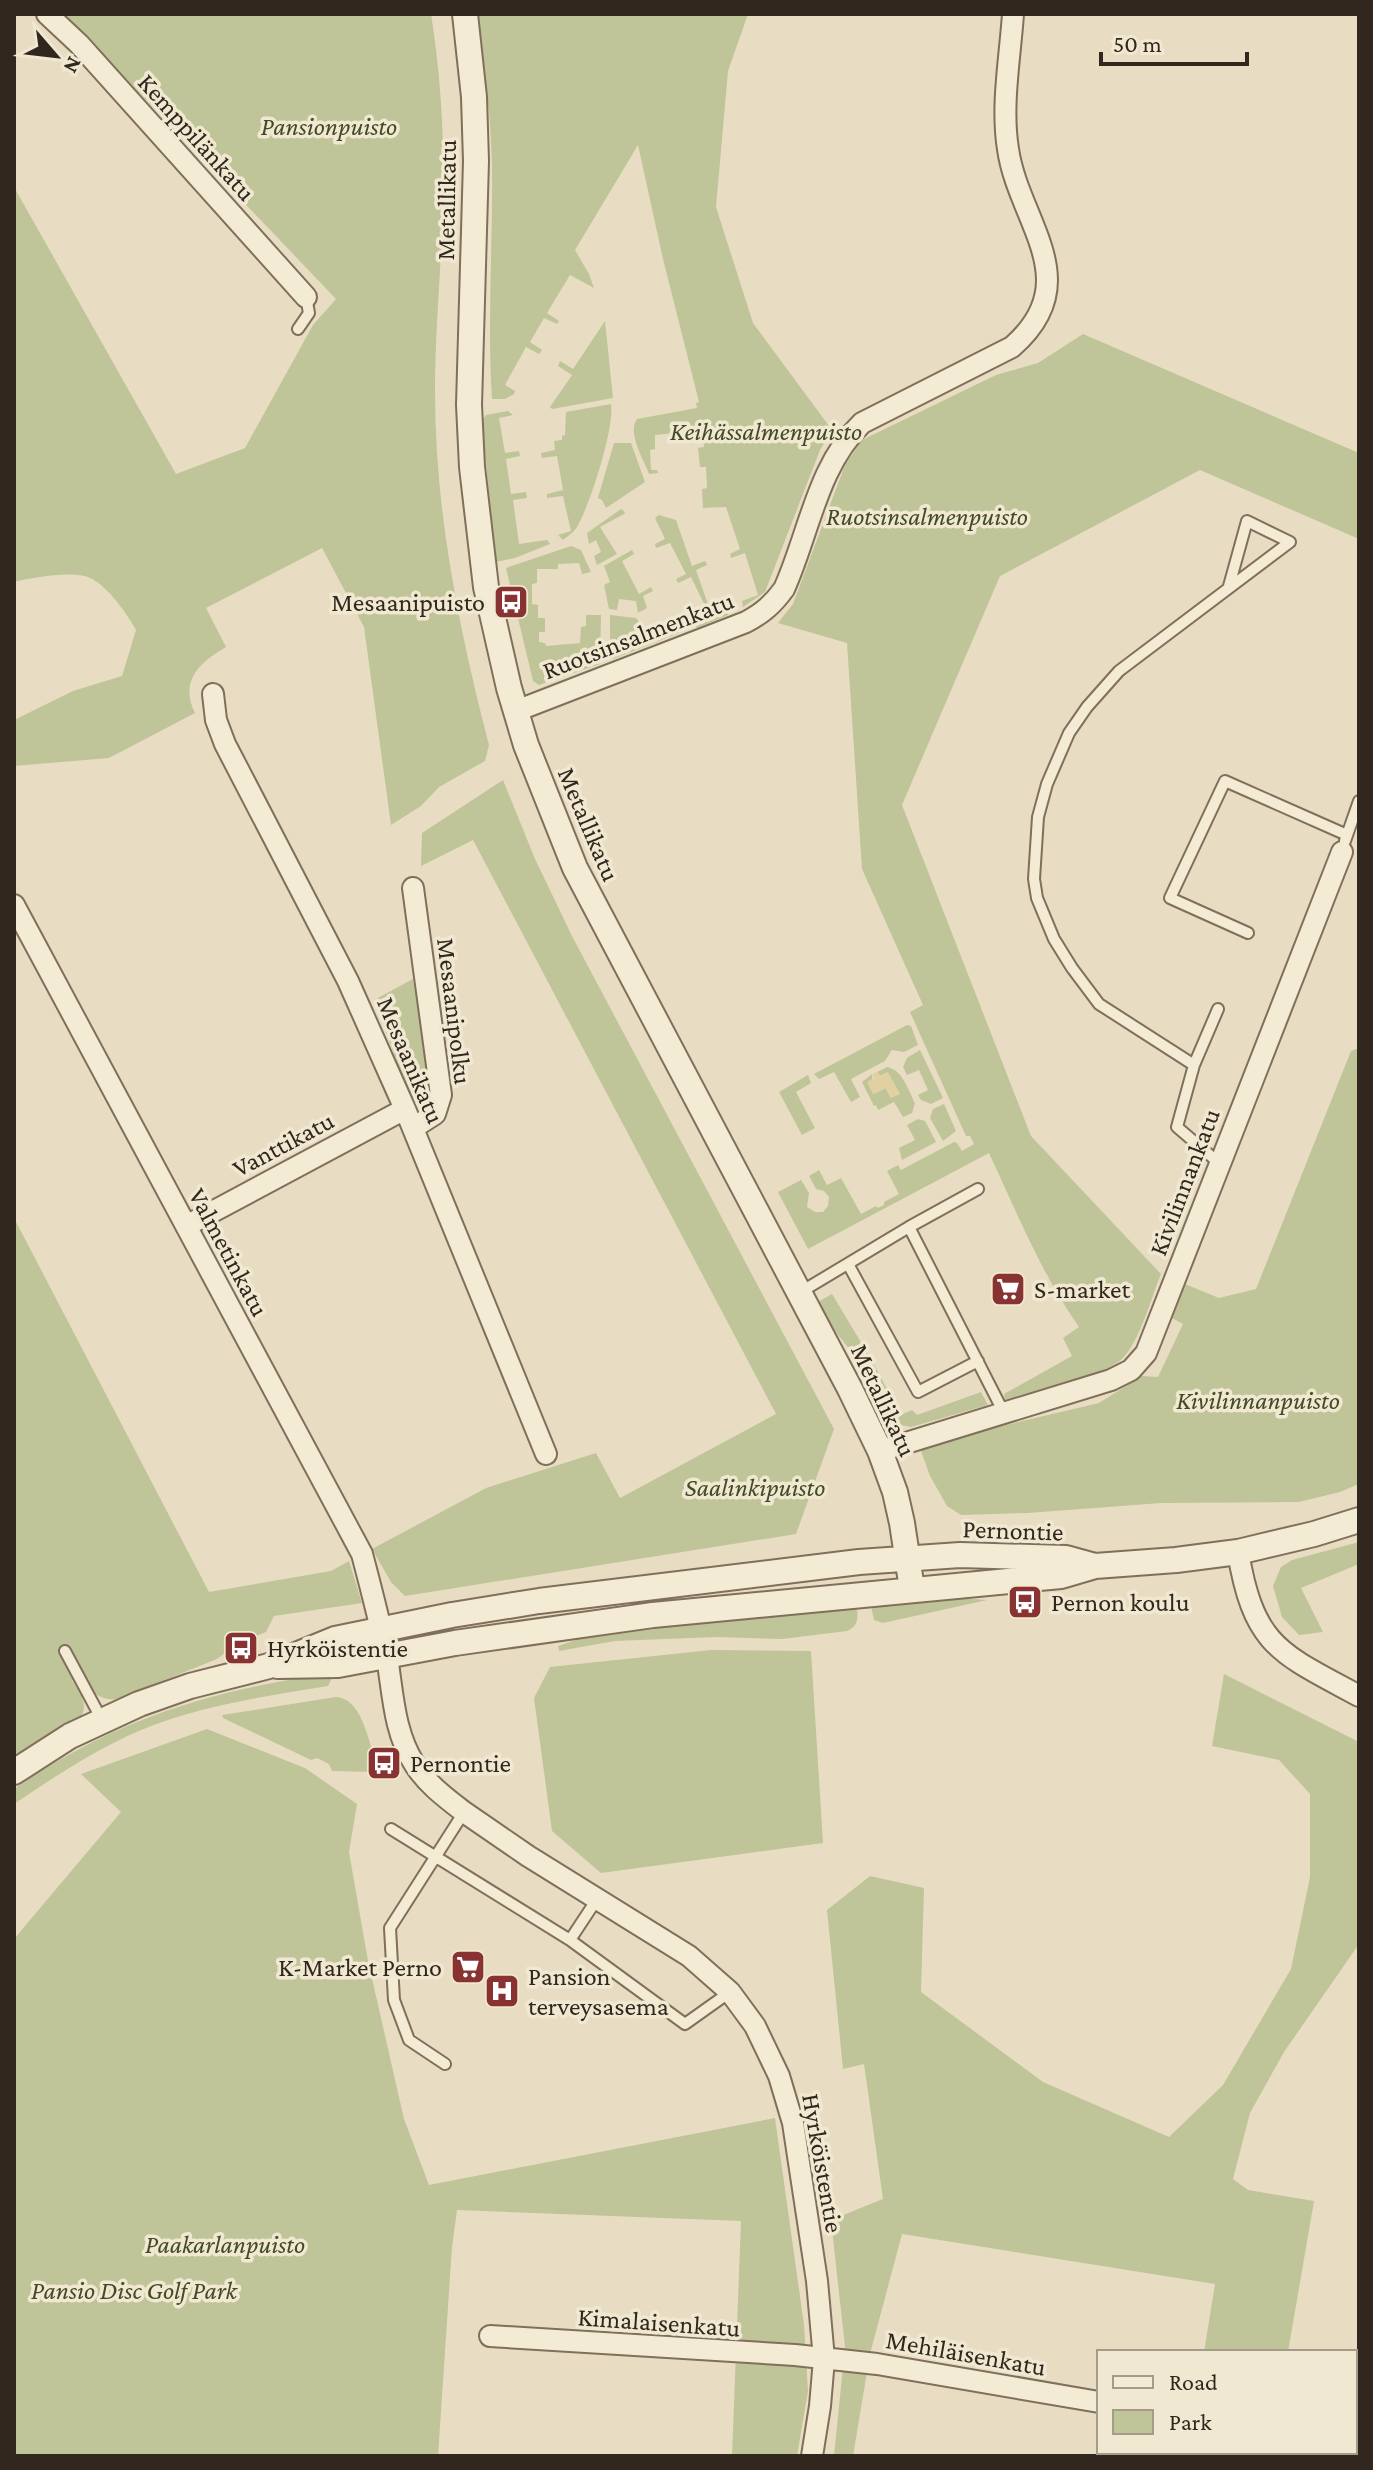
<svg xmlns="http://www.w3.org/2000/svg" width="1373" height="2470" font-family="'Crimson Pro',serif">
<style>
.green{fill:#bfc598}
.sand{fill:#e1d1a2}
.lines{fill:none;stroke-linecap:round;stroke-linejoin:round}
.service-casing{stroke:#806f5b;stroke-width:14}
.minor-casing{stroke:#806f5b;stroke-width:24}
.tertiary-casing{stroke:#806f5b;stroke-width:28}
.service{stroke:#f4ebd4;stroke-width:10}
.minor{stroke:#f4ebd4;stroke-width:20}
.tertiary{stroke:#f4ebd4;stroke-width:24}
.labels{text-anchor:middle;stroke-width:7;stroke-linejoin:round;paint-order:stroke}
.park-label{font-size:26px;font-style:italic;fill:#424b27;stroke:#f0e8d1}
.street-label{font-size:26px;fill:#31271e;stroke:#f0e8d1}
.poi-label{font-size:26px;fill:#31271e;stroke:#f0e8d1;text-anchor:start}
</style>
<rect width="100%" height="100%" fill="#e8ddc2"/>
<path class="green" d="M64,14h367c9,56 13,114 12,170 0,69 -8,138 -8,207 0,121 24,238 54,354l-4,16 -46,26 -18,19 -30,19 -27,-198 -42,-79 -116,60 20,39c-26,15 -47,34 -31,66l-86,45 -95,8v-46l59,-29 49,-15 14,-46c-8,-15 -29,-45 -46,-52 -17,-8 -58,0 -76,4v-395l162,287 69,-26 68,-123 23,-26z
M478,14h270l-20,57 -12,136 37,116 79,107 -12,20 -55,142 -22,15 -1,-6 16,-6 -13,-42 -14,5 -1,-4 10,-5 -14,-42 -23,1 -1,-19 5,-1 -1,-21h-6l-2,-19 6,-1 -1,-10 -6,-1 -1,-10 -21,2v5l-20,2v14l-5,1 1,20h6l1,3 -9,1c-6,-16 -22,-41 -12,-55l60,-11 -1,-5 3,-1 -36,-143 -25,-114 -63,105 14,24 5,14 -24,-13 -23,38 12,8 -2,3 -13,-6 -14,24 12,8 -3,4 -13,-7 -21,38 10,6 -1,3 -9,5h-13c-5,-78 1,-155 0,-233 -1,-51 -8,-101 -14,-152z
M605,321l8,77 -61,11 -2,-2 22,-32 -14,-9 2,-5 13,8z
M1083,334l276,119v86l-159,-69 -200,106 -98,229 129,331 130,138c-10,24 -21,67 -39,85 -21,19 -88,32 -117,41l-1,-6 68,-38 -9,-18 16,-11c-38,-54 -62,-114 -90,-174l-181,96 -30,-57 23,-12 8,13 -2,14 8,5h8l5,-6 1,-9 -5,-6 -8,-2 -7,-13 10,-6 8,15 14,-7 20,36 15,-8 2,2 6,-3v-3l15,-8 -12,-23 11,-6 3,5 53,-28 3,1 5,8 12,-7 -4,-8h-4l-56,-124 13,-7 -61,-136 -15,-226 -69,-20 15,-19 52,-139 17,-25 134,-65 42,-12z
M611,404c4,23 -21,101 -34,123 -4,6 -9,9 -14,13l-5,-5 13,-4 -8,-35 -16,2v-4l16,-4 -6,-34 -15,2 -1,-5 14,-3 -1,-9 8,-1v-4l3,-1 1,-23z
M508,411l5,4 -14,3 6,35 14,-2 1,5 -14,3 5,35 15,-2 1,6 -14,2 6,44 28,-4 3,4 -35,14 -20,4 -13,-141 4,-6z
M614,443h17l14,39 -39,26 -4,-8 -4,-2z
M621,509l4,3 -1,2 -24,13 17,27 -20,11 -3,-9 7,-4 -5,-12 -7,4 -2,-11z
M659,515l17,5 16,46 13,-5 2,4 -11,5 14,40 14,-4 5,5 -1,4 -31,13 -3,-3v-6l13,-9 -16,-33 -13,6 -2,-4 10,-5 -16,-31 -14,5 -1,-4 10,-5 -10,-21z
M571,546l10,4 10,22 -9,2 -3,-11 -21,1v5h-21v14l-5,1v20l6,1v13h7v14h-6v10l6,1 1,3 34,-3 1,-16 5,-1v-11h15l-1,49 -61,21 -6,-4 -27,-113z
M632,550l2,4 -12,7 17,33 12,-7 2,4 -10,5 4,12 -9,5 -2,-12 -17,-2 -2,11 -8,-1 -5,-24 6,-3 -6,-16z
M610,615l26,3 15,19 23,-10 5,6 -66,26 -3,-3z
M503,780l32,79 37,77 262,493 -38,105 -391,62 -14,-14 -19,-33 114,-61 110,-35 24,45 156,-84 -303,-574 -52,26 1,-33z
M413,979l19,109 -5,17 -7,2 -8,-5 -38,-102z
M907,1025l4,1 7,19 -14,7 -12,-2 -7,11 -34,18 9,18 -9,5 -17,-30 -15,7 -5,-5z
M1359,1048v436l-19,8 -41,10 -138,1 -133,10 -67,2 -14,-9 -17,-30 -9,-25 13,-9 165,-39 43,-27 16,1 25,-53 -13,-7 10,-35 39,16 37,-9 95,-238z
M920,1050l23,48 -12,6 -10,-4 -3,-5 10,-5 -9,-20 -12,5 -4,-8 4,-9z
M887,1067c16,3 21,23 28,36l-3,10 -9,4 -9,-15 -16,8 -2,-5 -2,1 -12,-24 10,-8 1,20 13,-6 5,10 -3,-26 -8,4 -3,-4z
M808,1075l3,8 -15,9 19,36 -13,7 -23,-43z
M944,1104l12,27 -13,10 -13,-23 3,-9z
M918,1119l7,2 11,21 -34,18 -3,-12 16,-8 -8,-15z
M14,1218l195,374 122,-21 18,-10 13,42 -88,13 -8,16 -38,15v4l-11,8 -100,40c-18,3 -28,-11 -40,-22l-5,3c7,12 17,23 9,37l-67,40z
M832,1294l39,65 30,56 11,-5 5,5 64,-23 7,13 -77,22 -11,-2 -38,-67 -4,2 -23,-29 -17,-29z
M1359,1542v22l-58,24 22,44 -24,3 -17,-18 -9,-31 8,-19 11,-7z
M936,1596l51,4 -104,23 -9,-3 -4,-19z
M856,1602c2,14 4,23 -9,29l-65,8 -66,-2 -101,4 -56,10 -1,-5 53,-18z
M711,1650l100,1 12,192 -222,30 -49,-42 -18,-133 16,-31z
M324,1674l9,2 -5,10c-53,9 -106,16 -157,33 -57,18 -108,52 -157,85v-15c98,-68 192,-97 310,-115z
M1224,1674l135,68v202l-75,108 -34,61 -17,66 15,11 66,11 -26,151h-84l11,-68 -313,-50 -32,120 -17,102h-19l11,-109 -14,-127 52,-21 -19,-135 -21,5 -16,-159 43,-34 54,12 -3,104 122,90 126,55 54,-52 68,-116 19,-92v-83l-31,-34 -67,-14z
M336,1697c25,2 30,37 38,57l-3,6 6,12 -45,-1 -3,-7 -12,-6 -6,2 -88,-42 -1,-3z
M207,1729l98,39 52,36 -8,48 19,109 36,158 25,66 346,-67 29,207 4,66 -11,65h-65l9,-235 -284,-11 -5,37 -14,209h-424v-517l107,-127 -40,-38z"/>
<path class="sand" d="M877,1072l3,4 8,-4 12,22 -9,4 -6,-10 -12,6 -6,-12 7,-4 -2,-4z"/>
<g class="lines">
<g class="service-casing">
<path id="service" d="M298,329l11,-16 -3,-16
M1345,841l14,-40
M1248,933l-78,-35 55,-117 122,54
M1194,1065l24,-56
M1219,1163l-42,-36 17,-62 -95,-61 -27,-36 -18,-29 -17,-41 -3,-19 4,-62 9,-33 22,-51 18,-26 32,-36 171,-129 -43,-21 -18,65
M909,1227l69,-38
M848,1264l70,128 60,-31
M799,1293l110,-66 95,186
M65,1651l37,69
M391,1829l179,111 115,84 45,-32
M570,1940l27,-41
M445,2064l-36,-24 -15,-40 -4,-72 74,-116"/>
</g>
<g class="minor-casing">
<path id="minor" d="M47,14l32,30 227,253
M213,694l3,26 9,24 123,237 57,128 141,345
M516,711l230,-89c17,-9 27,-18 38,-33 25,-55 33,-123 78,-166l150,-76c76,-66 6,-126 -4,-198 -7,-43 2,-91 5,-135
M14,905l348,649c9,34 18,68 25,103 6,37 7,76 28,108 12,19 31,33 49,47l64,44 161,100 41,36 25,34 24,50 14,47 24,158 7,78 -4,47 -8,50
M413,1128l22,-14 6,-19 -28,-207
M186,1226l219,-117
M880,1451l231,-71 20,-10 15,-17 196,-501
M1238,1552c16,95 42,101 121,144
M490,2336l305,19 82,9 222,38"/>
</g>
<g class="tertiary-casing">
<path id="tertiary" d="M465,14l9,83 2,64 -7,244 3,62 14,120 23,101 17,57 49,123 275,521 30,62 15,41 7,31 10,66
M278,1666l60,-1 117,-22 198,-28 408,-39 34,-10 81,-6 62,-8 76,-18 45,-14
M14,1772l56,-36 69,-32 51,-18 79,-20 66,-27 117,-24 87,-14 320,-39 101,-7 106,3 29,8"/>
</g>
<use href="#service" class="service"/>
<use href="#minor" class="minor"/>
<use href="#tertiary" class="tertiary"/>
</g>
<defs>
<g id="bus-square" transform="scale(1.8)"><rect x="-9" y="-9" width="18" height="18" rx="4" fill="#883332" stroke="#f0e8d1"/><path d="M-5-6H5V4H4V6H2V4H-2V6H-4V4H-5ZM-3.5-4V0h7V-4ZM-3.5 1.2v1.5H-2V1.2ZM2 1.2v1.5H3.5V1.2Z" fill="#fff"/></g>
<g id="supermarket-square" transform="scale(1.8)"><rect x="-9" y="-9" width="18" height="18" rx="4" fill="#883332" stroke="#f0e8d1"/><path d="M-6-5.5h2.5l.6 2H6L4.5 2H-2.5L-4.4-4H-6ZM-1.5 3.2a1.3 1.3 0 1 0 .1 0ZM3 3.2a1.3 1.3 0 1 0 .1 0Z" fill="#fff"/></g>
<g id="hospital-square" transform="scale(1.8)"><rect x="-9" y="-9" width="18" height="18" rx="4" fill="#883332" stroke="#f0e8d1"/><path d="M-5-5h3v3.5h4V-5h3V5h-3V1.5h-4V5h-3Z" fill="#fff"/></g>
</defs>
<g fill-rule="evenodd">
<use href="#bus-square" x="511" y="602"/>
<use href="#supermarket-square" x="1008" y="1289"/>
<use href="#bus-square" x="1025" y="1602"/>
<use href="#bus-square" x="241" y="1648"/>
<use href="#bus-square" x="384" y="1763"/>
<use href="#supermarket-square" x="468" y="1967"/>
<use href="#hospital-square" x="502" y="1991"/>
</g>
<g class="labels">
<g class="park-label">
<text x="329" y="135">Pansionpuisto</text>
<text x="766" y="440">Keihässalmenpuisto</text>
<text x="927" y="525">Ruotsinsalmenpuisto</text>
<text x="1258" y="1409">Kivilinnanpuisto</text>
<text x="755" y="1496">Saalinkipuisto</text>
<text x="225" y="2253">Paakarlanpuisto</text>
<text x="134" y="2299">Pansio Disc Golf Park</text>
</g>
<g class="street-label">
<text transform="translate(197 137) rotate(48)" y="9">Kemppilänkatu</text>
<text transform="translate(446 200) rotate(-89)" y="9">Metallikatu</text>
<text transform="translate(638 635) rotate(-21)" y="9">Ruotsinsalmenkatu</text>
<text transform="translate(589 824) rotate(67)" y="9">Metallikatu</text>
<text transform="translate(455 1011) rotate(83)" y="9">Mesaanipolku</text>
<text transform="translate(411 1060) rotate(67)" y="9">Mesaanikatu</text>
<text transform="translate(283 1144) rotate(-28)" y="9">Vanttikatu</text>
<text transform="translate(1184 1182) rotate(-69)" y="9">Kivilinnankatu</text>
<text transform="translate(229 1252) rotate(62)" y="9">Valmetinkatu</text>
<text transform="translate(884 1400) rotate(65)" y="9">Metallikatu</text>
<text transform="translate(1013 1530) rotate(2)" y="9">Pernontie</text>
<text transform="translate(823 2163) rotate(80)" y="9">Hyrköistentie</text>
<text transform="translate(659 2322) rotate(4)" y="9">Kimalaisenkatu</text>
<text transform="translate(966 2353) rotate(10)" y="9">Mehiläisenkatu</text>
</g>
<g class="poi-label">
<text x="485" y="611" text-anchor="end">Mesaanipuisto</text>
<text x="1034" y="1298">S-market</text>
<text x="1051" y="1611">Pernon koulu</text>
<text x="267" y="1657">Hyrköistentie</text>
<text x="410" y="1772">Pernontie</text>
<text x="442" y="1976" text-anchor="end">K-Market Perno</text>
<text x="528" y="1985">Pansion<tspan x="528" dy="30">terveysasema</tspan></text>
</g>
</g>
<rect width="1373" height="2470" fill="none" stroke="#31271e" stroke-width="32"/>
<rect x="1097" y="2350" width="260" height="104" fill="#f0e8d1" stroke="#a49b89" stroke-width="2"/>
<rect x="1113" y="2376" width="40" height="12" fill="#f4ebd4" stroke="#a49b89" stroke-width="2"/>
<text x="1169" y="2390" font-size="24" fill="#31271e">Road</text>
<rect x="1113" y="2410" width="40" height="24" fill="#bfc598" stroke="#a49b89" stroke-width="2"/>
<text x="1169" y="2430" font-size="24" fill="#31271e">Park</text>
<g transform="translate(56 56) rotate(118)" stroke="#f0e8d1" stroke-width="6" paint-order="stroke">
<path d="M0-6L14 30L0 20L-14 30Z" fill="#31271e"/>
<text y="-12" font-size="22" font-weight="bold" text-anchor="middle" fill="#31271e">N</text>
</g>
<path d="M1101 52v12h146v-12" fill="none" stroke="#31271e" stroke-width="4"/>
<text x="1113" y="52" font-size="24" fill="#31271e" stroke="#f0e8d1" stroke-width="6" paint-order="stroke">50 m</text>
</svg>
